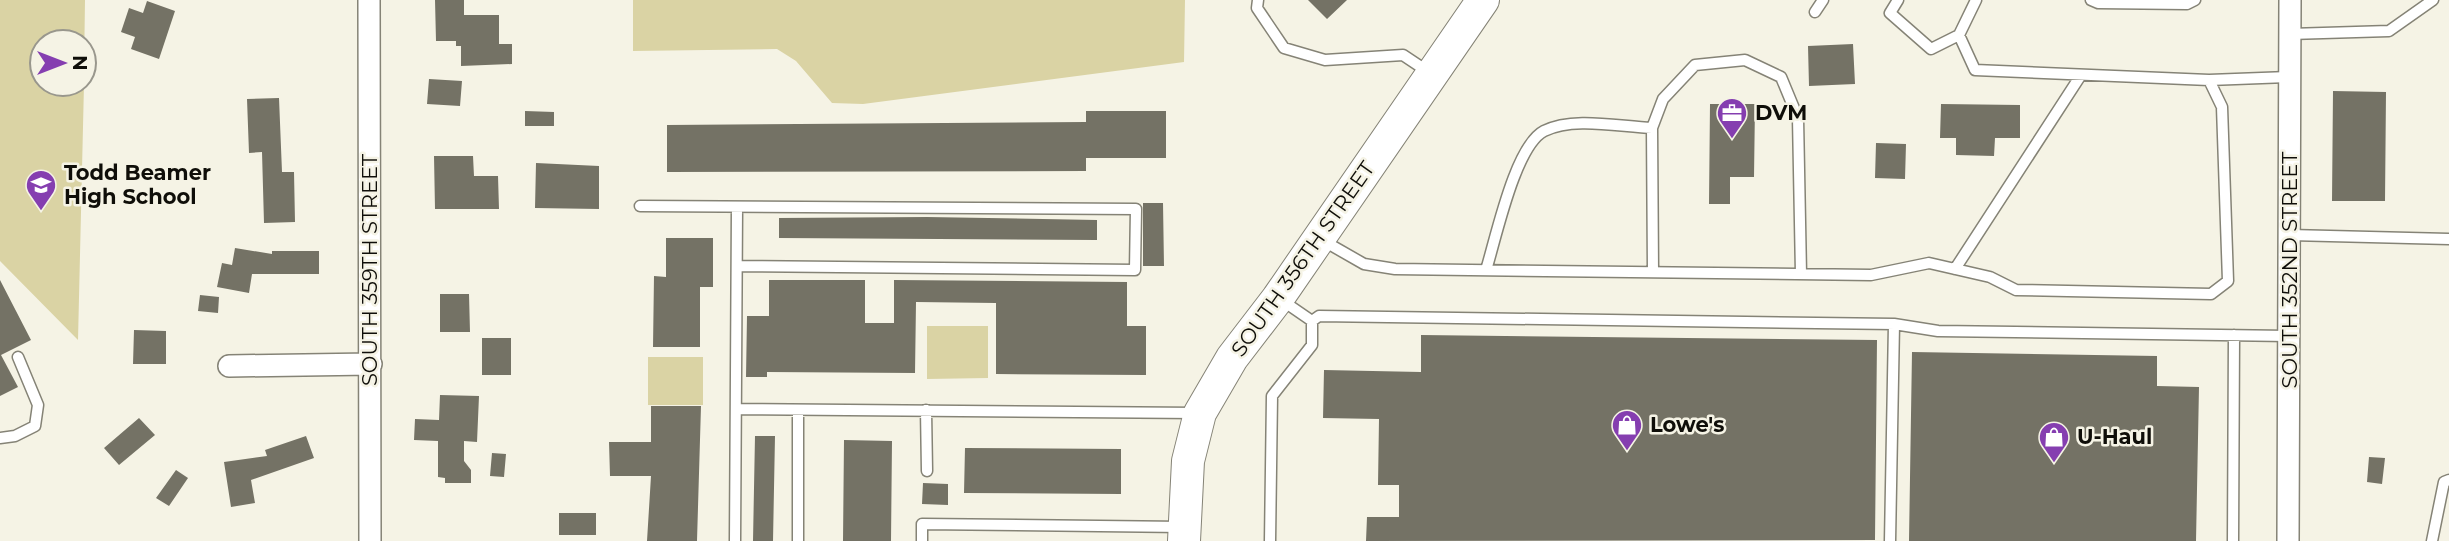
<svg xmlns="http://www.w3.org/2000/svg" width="2449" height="541" font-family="Montserrat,sans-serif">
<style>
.green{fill:#dad3a4}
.building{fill:#747265}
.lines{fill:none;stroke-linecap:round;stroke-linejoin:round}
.service-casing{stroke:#858376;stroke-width:13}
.minor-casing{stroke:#858376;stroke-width:24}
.secondary-casing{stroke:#858376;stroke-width:34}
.service{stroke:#fff;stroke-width:10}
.minor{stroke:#fff;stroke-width:21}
.secondary{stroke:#fff;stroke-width:32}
.labels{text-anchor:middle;stroke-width:5;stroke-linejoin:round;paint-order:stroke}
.poi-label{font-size:21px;font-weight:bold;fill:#0f0e09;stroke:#f5f3e5;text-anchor:start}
.street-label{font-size:21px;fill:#0f0e09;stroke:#f5f3e5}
</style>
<rect width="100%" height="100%" fill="#f5f3e5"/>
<path class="green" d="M0,0h85l-1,71v-29h-42v42h42l-6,256 -78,-79z
M633,0h552l-1,62 -321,42 -31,-1 -36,-42 -19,-12 -144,2z
M927,326h61v52l-61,1z
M648,357h55v48h-55z"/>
<path class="building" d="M435,0h29v15h35v29h13v20l-51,2v-20h-5v-5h-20z
M1308,0h39l-20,19z
M147,1l28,10 -16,48 -28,-10 4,-12 -14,-5 8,-24 14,5z
M1853,44l2,40 -46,2 -1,-40z
M429,79l33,2 -2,25 -33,-2z
M2333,91l53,1 -1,109h-53z
M279,98l3,74h12l1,50 -31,1 -2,-71 -13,1 -2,-54z
M1710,104h45l-1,73h-24v27h-21z
M1941,104l79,1v33h-25l-1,18 -38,-1v-17h-16z
M525,111l29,1v14h-29z
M1086,111h80v47h-80v13l-419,1v-47l419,-3z
M1876,143l30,1 -1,35 -30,-1z
M434,156h39l1,20h24l1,33h-64z
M536,163l63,3v43l-64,-1z
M1143,203h20l1,63h-21z
M927,217l170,3v20l-318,-2v-20z
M666,238h47v49h-13v60h-47l1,-71 12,1z
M235,248l37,6v-3h47v23h-67l-3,19 -32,-6 5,-24 10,2z
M0,280l31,60 -30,15 17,32 -18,9z
M769,280h96v43h29v-43l233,2v44h19v49l-150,-1v-71l-80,-1 -1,71 -148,-1v5h-21l1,-61h22z
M440,294h29l1,38h-30z
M200,295l19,2 -1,16 -20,-2z
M134,330l32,1v33h-33z
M1421,335l456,5 -2,200 -509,1 1,-24h32v-32h-21l1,-66 -56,-1 1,-48 97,2z
M482,338h29v37h-29z
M1912,352l245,4v30l42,1 -3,154h-287z
M440,395l39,1 -2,46 -13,-1v20l7,9v13h-26v-5l-7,-1v-36l-24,-1 1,-21 24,1z
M651,406h50l-4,135h-50l4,-65h-41l-1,-34h42z
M139,418l16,17 -36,30 -15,-17z
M306,436l8,22 -63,22 4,23 -24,4 -7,-45 43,-6 -2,-6z
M755,436h20l-2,105h-20z
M844,440l48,1 -1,100h-48z
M965,448l156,1v45l-157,-1z
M492,453l14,1 -2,23 -14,-1z
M2369,457l16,1 -3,26 -15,-2z
M176,470l12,8 -19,28 -13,-8z
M923,483l25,1v21l-26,-1z
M559,513h37v22h-37z"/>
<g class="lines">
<g class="service-casing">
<path id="service" d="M1258,0l-1,8 27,40 41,12 78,-5 27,18
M1898,0l-8,13 41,36 28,-14 17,-35
M2091,0l7,3 89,1 8,-4
M1815,12l8,-12
M2290,34l99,-3 44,-31
M2209,80l82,-3
M640,206l496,3 -1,61 -398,-4
M2290,235l159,4
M1322,240l42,24 31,5 476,6 58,-12 61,14 26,13 195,4 17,-13 -6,-174 -13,-27 -234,-10 -16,-35
M1955,269l126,-194
M1486,270c10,-32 29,-124 58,-139 30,-15 76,-4 108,-3
M1653,272l-1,-144 11,-29 32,-34 50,-5 36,17 17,41 3,156
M1312,321l7,-5 575,8 44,7 351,5
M736,409l462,4
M926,410l1,61
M0,438l15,-2 20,-10 3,-21 -20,-48
M735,541l2,-334
M798,541v-131
M922,541v-17l261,3
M1270,541l2,-145 40,-51v-24l-32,-22
M1890,541l4,-217
M2233,541l1,-206
M2432,541l12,-59 5,-2"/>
</g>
<g class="minor-casing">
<path id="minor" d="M369,0l1,541
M229,366l142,-2
M2288,541l2,-541"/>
</g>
<g class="secondary-casing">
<path id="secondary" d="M1184,541l4,-80 12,-48 32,-55 46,-60 205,-298"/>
</g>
<use href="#service" class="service"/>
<use href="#minor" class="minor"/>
<use href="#secondary" class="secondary"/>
</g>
<defs>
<g id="office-pin" transform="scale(1.575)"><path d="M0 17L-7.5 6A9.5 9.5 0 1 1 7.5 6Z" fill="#853eb0" stroke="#f5f3e5"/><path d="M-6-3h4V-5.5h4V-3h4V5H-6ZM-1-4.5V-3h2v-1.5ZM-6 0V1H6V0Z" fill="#fff"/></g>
<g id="school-pin" transform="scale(1.575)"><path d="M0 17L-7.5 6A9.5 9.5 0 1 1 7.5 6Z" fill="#853eb0" stroke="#f5f3e5"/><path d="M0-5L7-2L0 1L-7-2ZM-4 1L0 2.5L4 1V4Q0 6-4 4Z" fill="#fff"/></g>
<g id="shop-pin" transform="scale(1.575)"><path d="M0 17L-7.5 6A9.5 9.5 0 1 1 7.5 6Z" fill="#853eb0" stroke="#f5f3e5"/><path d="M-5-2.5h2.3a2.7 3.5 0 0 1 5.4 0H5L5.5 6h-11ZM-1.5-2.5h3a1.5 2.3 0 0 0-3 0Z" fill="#fff"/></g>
</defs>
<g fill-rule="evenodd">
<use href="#office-pin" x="1732" y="113"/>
<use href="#school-pin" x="41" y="185"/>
<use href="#shop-pin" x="1627" y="425"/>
<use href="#shop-pin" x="2054" y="437"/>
</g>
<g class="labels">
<g class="poi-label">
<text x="1755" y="120">DVM</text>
<text x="64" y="180">Todd Beamer<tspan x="64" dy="24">High School</tspan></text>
<text x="1650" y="432">Lowe's</text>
<text x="2077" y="444">U-Haul</text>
</g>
<g class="street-label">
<text transform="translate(1303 259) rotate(-55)" y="7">SOUTH 356TH STREET</text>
<text transform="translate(370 270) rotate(-90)" y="7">SOUTH 359TH STREET</text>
<text transform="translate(2290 270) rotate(-90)" y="7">SOUTH 352ND STREET</text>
</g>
</g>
<g transform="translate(63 63) rotate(90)"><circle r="33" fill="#f5f3e5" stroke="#99978d" stroke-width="2"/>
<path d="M0-5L12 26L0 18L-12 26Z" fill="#853eb0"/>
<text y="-10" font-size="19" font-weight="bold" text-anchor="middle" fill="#0f0e09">N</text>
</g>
</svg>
